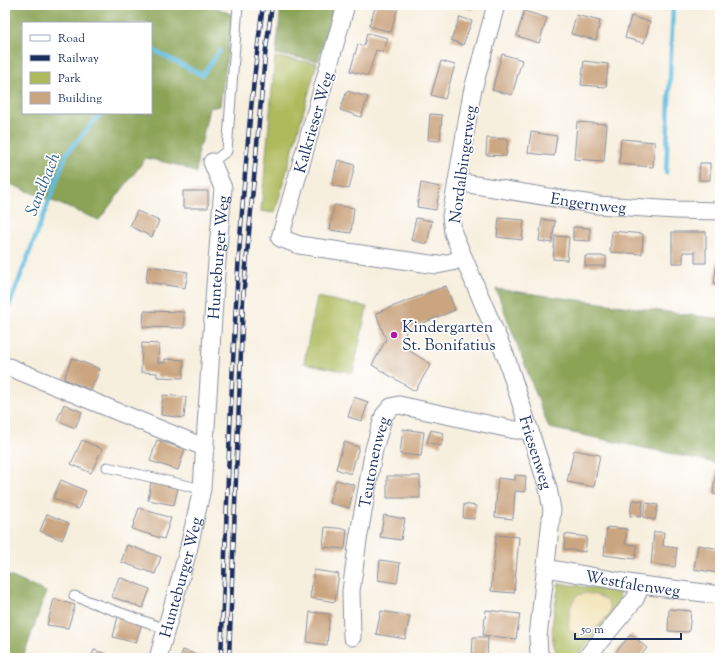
<svg xmlns="http://www.w3.org/2000/svg" width="725" height="663" font-family="'Sorts Mill Goudy',serif">
<style>
.green{fill:#adbb5d;stroke:#64755e}
.forest{fill:#8aa354;stroke:#526959;fill-rule:evenodd}
.sand{fill:#eeda9e;stroke:#84847e}
.lines{fill:none;stroke-linecap:round;stroke-linejoin:round}
.stream{stroke:#5fbcdd;stroke-width:4.5}
.building{fill:#cba580}
.service-casing{stroke:#898f9e;stroke-width:11}
.minor-casing{stroke:#898f9e;stroke-width:19}
.service{stroke:#fff;stroke-width:9}
.minor{stroke:#fff;stroke-width:17}
.rail-casing{stroke:#1b2f5e;stroke-width:4.5}
.rail{stroke:#fff;stroke-width:3;stroke-dasharray:9;stroke-linecap:butt}
.poi-dot{fill:#b5179e;stroke:#fff;stroke-width:1.5}
.labels{text-anchor:middle;stroke-width:3.5;stroke-linejoin:round;paint-order:stroke}
.street-label{font-size:16px;fill:#1b2f5e;stroke:#fff}
.poi-label{font-size:16px;fill:#1b2f5e;stroke:#fff;text-anchor:start}
.water-label{font-size:17px;font-style:italic;fill:#33608a;stroke:#fff}
</style>
<rect width="100%" height="100%" fill="#fff"/>
<filter id="ink" filterUnits="userSpaceOnUse"><feTurbulence type="fractalNoise" baseFrequency=".025" numOctaves="2"/><feDisplacementMap in="SourceGraphic" scale="8" xChannelSelector="R" yChannelSelector="G"/><feConvolveMatrix kernelMatrix="1 2 1 2 8 2 1 2 1" color-interpolation-filters="sRGB"/></filter>
<filter id="wash" filterUnits="userSpaceOnUse"><feTurbulence type="fractalNoise" baseFrequency=".012" numOctaves="4" result="noise"/><feDisplacementMap in="SourceGraphic" scale="16" xChannelSelector="R" yChannelSelector="G"/><feGaussianBlur stdDeviation="0.9" result="paint"/><feColorMatrix in="noise" values="0 0 0 0 0 0 0 0 0 0 0 0 0 0 0 0 0 1.4 0 .05"/><feComposite in="paint" operator="in"/></filter>
<g filter="url(#wash)">
<rect width="100%" height="100%" fill="#f7efde"/>
<path class="green" d="M275,57l42,6 -42,150 -14,-2z
M317,297l50,10 -14,66 -49,-10z
M559,583l60,9 2,13 -45,53h-16c-15,-20 -4,-51 -1,-75z"/>
<path class="forest" d="M5,5h206l22,10 -13,91 -11,2 -8,37h-2l-3,28 -15,-7 -35,-8 -47,62 -94,-38zM23,23h128v90h-128z
M281,5h53l-16,56 -42,-7z
M496,289l224,30v145l-171,-36z
M5,574l41,18 -23,66h-18z"/>
<path class="sand" d="M587,593c13,3 23,5 23,20 -12,13 -23,30 -41,17 -1,-11 0,-26 8,-35z"/>
<g class="lines">
<path class="stream" d="M151,53l2,-3 49,25 18,-24
M666,173l7,-168
M5,343l3,-34 59,-156 34,-40"/>
</g>
<g id="blocks">
<path class="building" d="M376,5h15l7,2 -7,25 -22,-6z
M459,5h15l-2,5z
M524,11l23,7 -8,25 -22,-7z
M576,15l24,6 -4,19 -25,-6z
M631,16l19,6 -6,21 -19,-5z
M460,17l12,4 -9,24 -12,-5z
M367,33l21,5 -5,14 -7,-2 -8,26 -18,-5 8,-27 6,2z
M502,54l20,6 -10,35 -20,-5z
M441,61l14,4 -10,34 -14,-4z
M584,61l24,3 -2,23 -25,-2z
M347,91l21,6 -7,20 -21,-7z
M430,114l12,1 -2,26 -12,-1z
M577,122l30,2 -3,37 -30,-2z
M531,132l26,4 -3,20 -26,-3z
M487,138l21,1 -2,17 -20,-1z
M621,139l34,3 -2,25 -34,-3z
M338,160l17,5 -6,24 -17,-4z
M700,163h10v17h-11z
M421,183l19,4 -4,23 -19,-3z
M183,191h25v17h-25z
M334,205l20,3 -3,25 -21,-3z
M137,211l22,10 -7,16 -22,-11z
M416,218l16,3 -5,23 -16,-4z
M499,218l25,2 -2,20 -25,-3z
M542,219l13,2 -3,22 -13,-2z
M573,227l17,1v13l-17,-1z
M612,231l31,3 -1,20 -32,-2z
M672,232h34v31h-11v-11h-12v11h-11z
M555,236l14,1 -2,23 -14,-1z
M585,256h21v10h-21z
M717,259l3,1v25h-6z
M148,266l40,6 -3,16 -39,-6z
M446,286l9,24 -49,20 -3,17 28,17 -16,27 -43,-26 14,-25 -10,-27z
M144,311l40,1v16l-41,-1z
M142,343l17,1 -1,19h7v-4l19,1 -1,18 -26,-1v-4l-16,-1z
M72,358l28,11 -9,21 -27,-11z
M163,395l23,2 -2,21 -23,-3z
M354,397l14,5 -6,19 -14,-4z
M64,404l18,8 -7,16 -18,-8z
M403,429l21,3 -3,24 -21,-2z
M431,430l13,3 -3,13 -14,-4z
M82,440l20,9 -11,24 -20,-9z
M157,440l28,9 -7,21 -28,-9z
M344,442l15,5 -8,27 -15,-5z
M574,450l26,5 -6,32 -27,-5z
M716,469l4,1v25l-7,-1z
M515,475l11,1 -1,16 -10,-1 -2,28 -18,-2 3,-39 17,2z
M387,476h33v22h-33z
M61,480l25,11 -8,18 -25,-11z
M336,480l19,5 -6,23 -20,-5z
M151,482l27,6 -4,17 -26,-5z
M632,500l11,1 -2,16 -11,-1z
M646,503l12,2 -3,15 -12,-3z
M464,504l12,2 -2,13 -11,-1z
M139,508l32,10 -7,21 -32,-10z
M47,514l22,9 -7,17 -22,-9z
M384,515l21,4 -4,21 -21,-3z
M325,527l22,2 -2,20 -22,-2z
M607,527l20,2 -2,15 12,1 -2,14 -31,-4z
M654,532h10l-1,14 14,2 -2,19 -24,-3z
M565,534l22,3 -2,15 -21,-3z
M496,535l23,2 -5,56 -23,-2z
M127,545l34,12 -6,17 -34,-12z
M698,545l22,4 -2,24 -24,-4z
M380,560l20,3 -3,20 -19,-3z
M314,570l25,4 -4,28 -25,-4z
M119,577l31,12 -7,19 -31,-11z
M54,599l21,6 -7,23 -21,-3z
M669,609l22,2 -2,21 -21,-1z
M486,610l34,4 -4,25 -33,-4z
M381,611l29,5 -5,23 -29,-5z
M310,612l20,2 -3,31 -20,-3z
M118,616l24,7 -6,20 -23,-6z
M631,634l16,14 -8,10h-18l-6,-5z
M473,637h15l-1,21h-15z
M94,650l24,8h-27z
M183,650l21,7 -1,1h-23z
M498,655l15,2v1h-16z"/>
</g>
</g>
<g filter="url(#ink)">
<use href="#blocks" fill-opacity="0" stroke="#898f9e" stroke-width="1"/>
<g class="lines">
<g class="service-casing">
<path id="service" d="M212,162l15,-11 11,-146
M107,467l95,22
M74,596l92,33"/>
</g>
<g class="minor-casing">
<g id="minor">
<path d="M346,5l-66,233 19,7 138,20 15,-3 11,-5"/>
<path id="s1" d="M496,5l-24,88 -21,123 2,17 53,124 42,131 4,22 -14,127 1,17 3,4"/>
<path id="s2" d="M457,182l141,23 78,5 44,1"/>
<path d="M9,367l197,81"/>
<path id="s3" d="M546,568l95,17 79,10"/>
<path id="s4" d="M352,637l-1,-46 7,-51 16,-91 10,-34 7,-8 8,-2 116,25h15"/>
<path id="s5" d="M158,658l30,-107 14,-62 13,-203 8,-98 -11,-26"/>
<path d="M586,658l49,-59 6,-14"/>
</g>
</g>
<use href="#service" class="service"/>
<use href="#minor" class="minor"/>
<g class="rail-casing">
<path id="rail" d="M221,658c9,-218 13,-436 42,-653
M229,658l14,-359 22,-243 7,-51"/>
</g>
<use href="#rail" class="rail"/>
</g>
</g>
<circle class="poi-dot" cx="394" cy="335" r="4"/>
<g class="labels">
<g class="street-label">
<text transform="translate(313 122) rotate(-74)" y="6">Kalkrieser Weg</text>
<text transform="translate(462 164) rotate(-82)" y="6">Nordalbingerweg</text>
<text dy="6" stroke="none"><textPath href="#s2" startOffset="133">Engernweg</textPath></text>
<text dy="6" stroke="none"><textPath href="#s5" startOffset="407">Hunteburger Weg</textPath></text>
<text dy="6" stroke="none"><textPath href="#s1" startOffset="468">Friesenweg</textPath></text>
<text dy="6" stroke="none"><textPath href="#s4" startOffset="177">Teutonenweg</textPath></text>
<text dy="6" stroke="none"><textPath href="#s5" startOffset="84">Hunteburger Weg</textPath></text>
<text dy="6" stroke="none"><textPath href="#s3" startOffset="88">Westfalenweg</textPath></text>
</g>
<g class="poi-label">
<text x="402" y="332">Kindergarten<tspan x="402" dy="18">St. Bonifatius</tspan></text>
</g>
<g class="water-label">
<text transform="translate(42 184) rotate(-68)" y="6">Sandbach</text>
</g>
</g>
<rect width="725" height="663" fill="none" stroke="#fff" stroke-width="20"/>
<rect x="22" y="22" width="130" height="92" fill="#ffffff" stroke="#a4acbf"/>
<rect x="30" y="35" width="20" height="6" fill="#ffffff" stroke="#a4acbf"/>
<text x="58" y="42" font-size="12" fill="#1b2f5e">Road</text>
<rect x="30" y="55" width="20" height="6" fill="#1b2f5e" stroke="#a4acbf"/>
<text x="58" y="62" font-size="12" fill="#1b2f5e">Railway</text>
<rect x="30" y="72" width="20" height="12" fill="#adbb5d" stroke="#a4acbf"/>
<text x="58" y="82" font-size="12" fill="#1b2f5e">Park</text>
<rect x="30" y="92" width="20" height="12" fill="#cba580" stroke="#a4acbf"/>
<text x="58" y="102" font-size="12" fill="#1b2f5e">Building</text>
<path d="M575 633v6h106v-6" fill="none" stroke="#1b2f5e" stroke-width="2"/>
<text x="581" y="633" font-size="12" fill="#1b2f5e" stroke="#ffffff" stroke-width="3" paint-order="stroke">50 m</text>
</svg>
